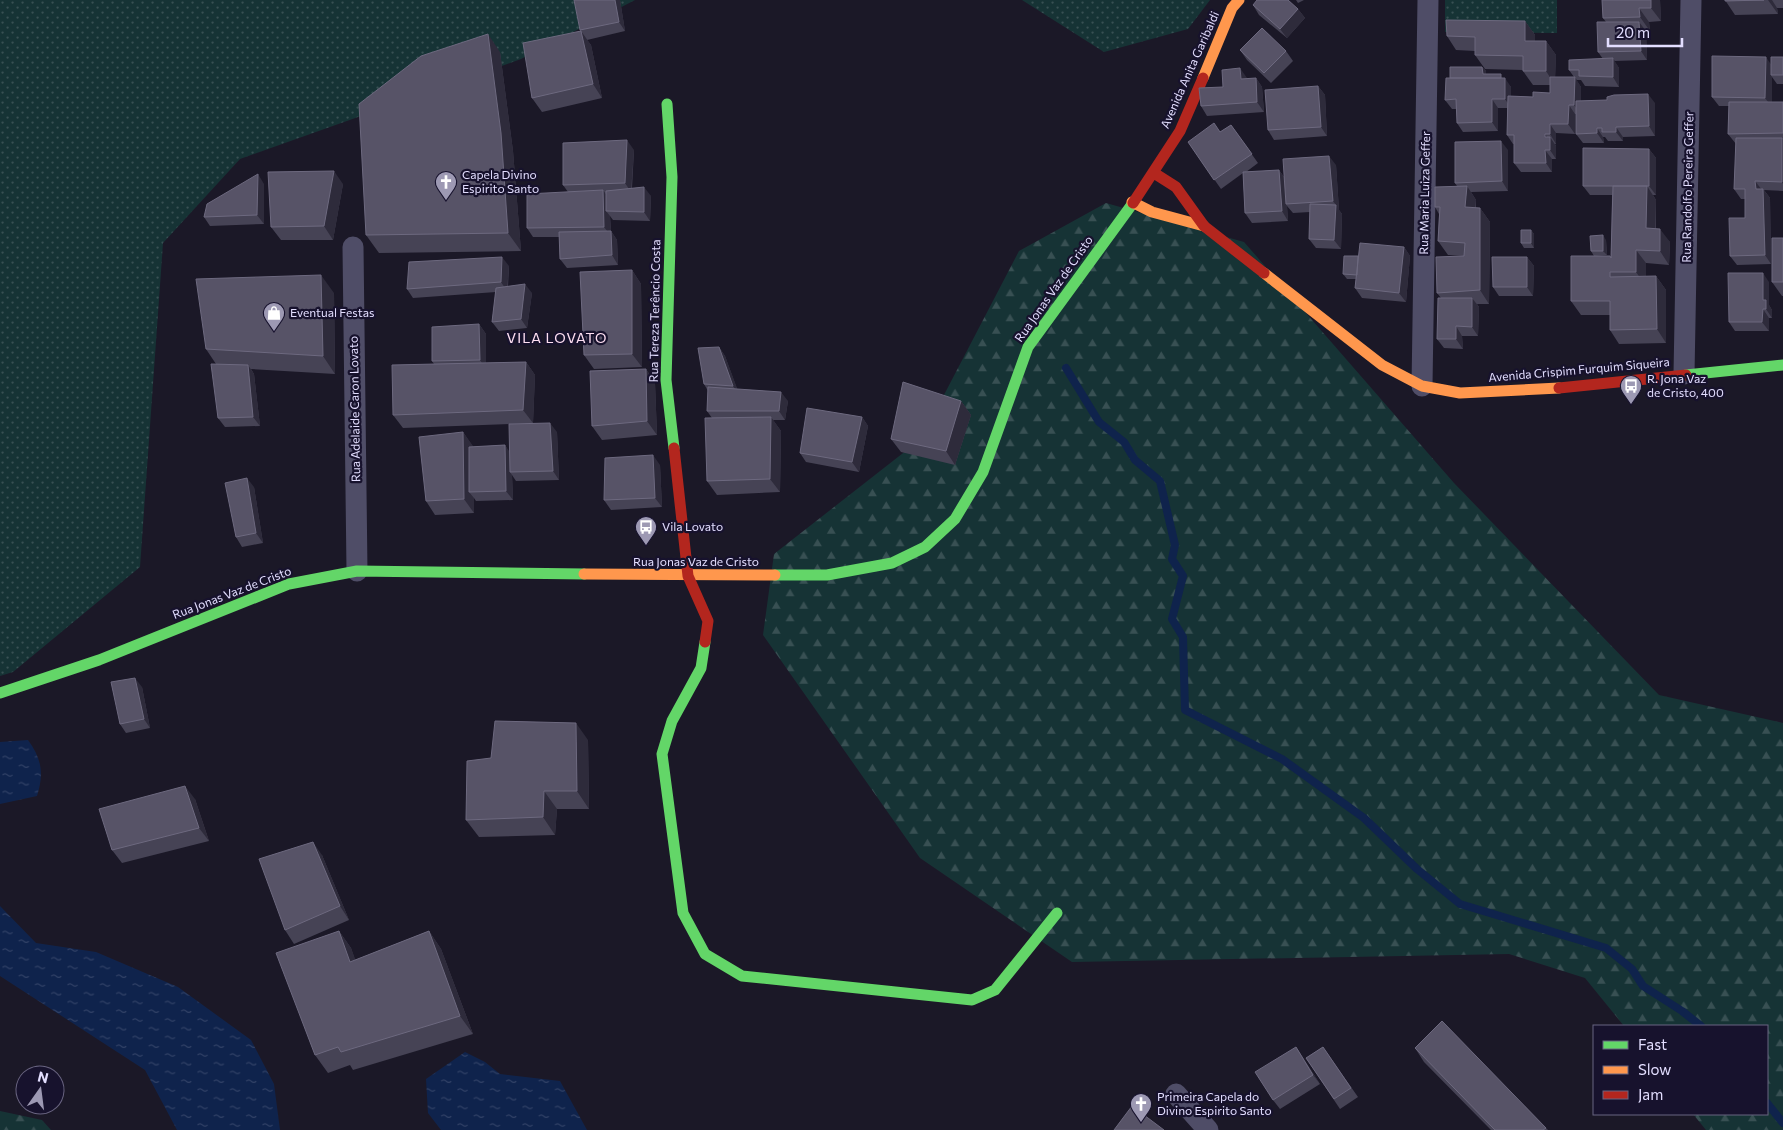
<svg xmlns="http://www.w3.org/2000/svg" width="1783" height="1130" font-family="Commissioner,sans-serif">
<style>
.grass{fill:url(#grass-dots)}
.forest{fill:url(#forest-firs)}
.water{fill:url(#water-ripples)}
.lines{fill:none;stroke-linecap:round;stroke-linejoin:round}
.stream{stroke:#0f234c;stroke-width:8}
.street{stroke:#4f4d67;stroke-width:21}
.fast{stroke:#63d668;stroke-width:11}
.slow{stroke:#ff974d;stroke-width:11}
.jam{stroke:#b3261e;stroke-width:11}
.wall{fill:#464355}
.shaded-wall{fill:#2e2b3b}
.building{fill:#575367;stroke:#6d697f}
.labels{text-anchor:middle;stroke-width:4.5;stroke-linejoin:round;paint-order:stroke}
.street-label{font-size:12px;fill:#e3deff;stroke:#17122d}
.poi-label{font-size:12px;fill:#e3deff;stroke:#17122d;text-anchor:start}
.neighbourhood-label{font-size:14px;letter-spacing:1px;fill:#ffe0f3;stroke:#17122d}
</style>
<defs>
<pattern id="grass-dots" width="8" height="8" patternUnits="userSpaceOnUse" patternTransform="scale(1.25)"><rect width="8" height="8" fill="#163335"/><path d="M2 2h.1M6 6h.1" fill="none" stroke="#385053" stroke-width="1.8" stroke-linecap="round"/></pattern>
<pattern id="forest-firs" width="22" height="20" patternUnits="userSpaceOnUse" patternTransform="scale(1.25)"><rect width="22" height="20" fill="#163335"/><path d="M5 1l3.5 6h-7zM16 11l3.5 6h-7z" fill="#385053"/></pattern>
<pattern id="water-ripples" width="26" height="14" patternUnits="userSpaceOnUse" patternTransform="scale(1.25)"><rect width="26" height="14" fill="#0f234c"/><path d="M2 4q2-2 4 0t4 0M15 11q2-2 4 0t4 0" fill="none" stroke="#324267"/></pattern>
</defs>
<rect width="100%" height="100%" fill="#1b1827"/>
<path class="grass" d="M0,0h635l-114,59 -281,100 -77,84 -23,324 -127,105 -13,4z
M1022,0h188l-22,29 -84,23z
M1445,0h112v33l-112,-1z"/>
<path class="forest" d="M1106,203l138,39 210,241 205,212 124,28v407h-77l-13,-16h74v-88h-143l-39,-48 -76,-24 -437,8 -152,-104 -157,-223 11,-81 147,-115 98,-188z
M0,1111l42,9 9,10h-51z"/>
<path class="water" d="M28,740c14,19 16,34 9,56l-37,8v-62z
M0,906l36,37 60,9 82,35 73,53 23,44 6,46h-103l-32,-60 -145,-94z
M465,1052l20,10 15,12 60,7 27,49h-146l-13,-17 -2,-34z"/>
<g class="lines">
<path class="stream" d="M1066,368l33,54 25,20 11,18 25,21 15,64 -3,14 11,17 -11,43 11,18 2,73 97,49 82,59 53,51 43,35 146,44 26,21 11,17 39,25 19,15
M1767,1103l16,20"/>
<path class="street" d="M353,247l4,324
M1684,374l7,-374
M1422,386l6,-386
M1176,1094l32,36"/>
<path class="fast" d="M667,104l5,73 -6,203 8,68
M1686,375l97,-10
M775,575h52l65,-12 33,-16 30,-28 28,-47 45,-125 105,-144
M705,642l-4,26 -29,53 -10,33 21,159 22,41 37,22 230,24 23,-10 62,-77
M0,693l99,-33 190,-76 68,-13 227,3"/>
<path class="slow" d="M1203,78l29,-70 7,-8
M1132,202l20,10 52,14
M1264,273l118,92 40,21 38,7 99,-5
M584,574l191,1"/>
<path class="jam" d="M1154,173l22,14 28,39 60,47
M1133,203l47,-72 23,-53
M1559,388l127,-13
M674,448l14,128 20,45 -3,21"/>
</g>
<path class="wall" d="M620,0l5,31 -38,9 4,5 11,53 -60,14 -10,-14 48,-67v-1z
M1296,0h8l-6,3z
M1602,0h58l1,21 -12,1 1,9h-4l1,29 -33,1 5,7v19l-34,-1 -4,-6h-5l5,7v14l74,2v33l-32,1v4h-15l-3,-4h-2l1,6h-21l-7,-9v-20h-1v20l-19,-1v11h-1l1,2v13h-4v13h-31l-7,-9v-19h-1l-6,-9v-27h-9v23l-35,1 -6,-9v-14h-5l-7,-9 5,-22 32,-11 4,4v3l17,4 8,9v9l22,1 17,-4v-8h-17l-10,-14v-1l-38,-1 -10,-14v-4l-19,-1 -9,-14 78,-15 10,14v6h11l10,14 -1,22h19l-5,-7 34,-11 -5,-7 8,-30 -3,-4z
M1725,0h58v8h-6l1,6 -43,1z
M1253,5l45,4 7,9 -18,20 -28,-23z
M1240,50l46,1 7,10 -22,22 -24,-23z
M500,52l13,99 8,100 -142,2 -13,-18z
M1783,57v27h-6l-5,-7v25h11v89l-19,-1 6,8 1,66 -34,1 -7,-9 15,-38v-19h-4l-7,-10 2,-45 -8,-10 1,-28h-10l-7,-9z
M1247,78h9l6,9 2,25 -57,4 -6,-10 22,-19z
M1318,86l7,9 2,41 -53,4 -6,-10z
M1231,125l27,38 -12,9 33,-2 5,7 52,-12 3,45 3,4 -1,35 -25,-1 -7,-9 1,-27 -17,1 -6,-7 1,15 -36,2 -7,-10 -2,-40 -22,16 -33,-47 32,-10z
M1649,149l7,9v37h-3l3,5v29l14,13 -1,23 -23,-2v13h10l10,14v53l-47,1 -9,-14v-15h-29l-10,-14 40,-44 1,-62h-22l-7,-9z
M634,150l-2,38 19,8 -1,25 -37,-1 -3,-4 1,15 6,9 1,25 -51,3 -7,-9 -1,-22h-26l-6,-9 41,-36 -5,-7z
M1508,150v41l-37,1 5,8v8h4l10,14 -1,82h-12l2,3 -1,29h-16l1,13 -19,-1 -7,-9 4,-41 -4,-5 27,-37 -16,-1 -10,-14 1,-27 -4,-7 22,-21 -2,-3z
M264,184v40l-54,2 -6,-9z
M343,184l-10,56h-52l-10,-13z
M1531,230l3,4v14h-10l-3,-5z
M1783,238v58h-1l-10,-14z
M1606,240l1,15 -13,1 -3,-5z
M1404,247l6,9 -4,46 -44,-4 -7,-10 1,-9h-9l-4,-5 15,-18z
M1527,257l7,9 -1,30h-34l-6,-9z
M509,266l-1,20 24,7 -5,35 -28,3 -7,-9 4,-30 -83,6 -6,-9z
M632,270l9,14 1,83 -48,2 -10,-14z
M1769,282v23l3,5v8h-3v13h-34l-6,-9z
M334,293l1,81 -84,-5 3,5 6,52 -35,1 -7,-9 -2,-54 -10,-15z
M479,324l7,10v29l40,-1 9,13 -2,48 -130,5 -10,-13 41,-51 -2,-3z
M719,347l6,9 12,33 51,12 -3,19h-12l8,11 -1,61 -63,3 -10,-14 5,-63 -5,-7 1,-20 -4,-7z
M646,369l9,14 2,52 -55,5 -10,-14z
M961,401l10,14 -16,50 -54,-13 -10,-13z
M862,417l6,9 -9,46 -53,-10 -6,-9z
M463,432l10,15 32,-2 4,7 48,-20 2,48 -43,1 -4,-6 1,25 -37,1 -2,-3v15l-39,2 -9,-14z
M660,465l2,42 -51,3 -7,-10z
M254,487l9,56 -21,4 -6,-10z
M142,687l8,41 -24,5 -6,-9z
M588,740l1,69h-32l-2,26 -76,2 -13,-17 25,-62z
M195,799l14,42 -87,22 -10,-13z
M322,855l27,65 -55,24 -9,-14z
M339,931l12,17 4,12 74,-29 12,18 32,85 -120,36 -3,-5 -22,8 -13,-18z
M1296,1047l24,37 -40,25 -7,-9z
M1323,1047l35,50 -18,12 -34,-51z
M1415,1048l131,80 2,2h-57l-67,-68z"/>
<path class="shaded-wall" d="M615,0h5l5,31 -6,-9z
M1651,0h9l1,21 -10,-13z
M1768,0h4l5,8 1,6z
M1639,8l10,14 1,9 -10,-14z
M1298,9l7,9 -18,20 -7,-9z
M1525,21l10,14v20l-10,-14z
M1639,22l7,9 1,29 -6,-9z
M581,31l10,14 11,53 -9,-14z
M488,34l12,18 13,99 8,100 -13,-18z
M1546,41l10,14 -1,30 -9,-14z
M1766,57l6,9 -1,9 1,2v30l-7,-9z
M1613,58l6,10v19l-6,-10z
M1482,67l4,4v7l-3,-4z
M1240,68l7,10 1,10 -7,-9z
M1575,77l6,10v27l-7,-9z
M1256,78l6,9 2,25 -7,-10z
M1505,78l6,9v21l-6,-9z
M1318,86l7,9 2,41 -6,-9z
M1648,94l7,9v33l-6,-10z
M1492,99l6,9v23l-6,-9z
M1569,105l6,9v20l-7,-10z
M1550,124l6,9v11l-6,-10z
M1616,127l7,10v4l-7,-9z
M1597,128l6,9 1,6 -7,-10z
M1545,134l5,7v-4l6,9v13l-6,-9 -5,-13z
M1782,138l1,2v44l-1,-2z
M627,140l7,10 -3,42 -6,-9z
M1501,141l7,9v41l-6,-10z
M1649,149l7,9v37l-7,-9z
M1545,150l7,9v13l-6,-9z
M1329,156l7,9 3,45 3,4 -1,35 -7,-9 2,-35 -3,-4z
M1279,170l7,10v24l1,2 1,15 -6,-10z
M334,171l9,13 -10,56 -9,-14z
M258,174l6,10v40l-7,-9z
M1755,181l7,9 -6,-1z
M1467,186l9,14 -2,21 -9,-14z
M1647,186l9,14 -1,42 -9,-14z
M644,187l7,9 -1,25 -6,-9z
M1763,189l7,9 1,66 -6,-9z
M603,190l7,10 -4,11 4,5 1,15 6,9 1,25 -6,-10 -1,-19 -7,-9z
M1480,208l10,14 -1,82 -9,-14z
M1660,229l10,13 -1,23 -9,-14z
M1531,230l3,4v14l-3,-5z
M1603,235l3,5 1,15 -4,-4z
M1404,247l6,9 -4,46 -7,-9z
M1636,250l10,13v23l-10,-14z
M502,257l7,9 -2,25 -6,-9z
M1527,257l7,9 -1,30 -6,-9z
M632,270l9,14 1,83 -10,-13z
M1763,273l6,9v23l3,5v8l-6,-9 -3,-9z
M321,275l13,18 1,81 -12,-18z
M1656,276l10,14v53l-9,-14z
M525,284l7,9 -5,35 -6,-9z
M1472,298l7,9 -1,29 -6,-9z
M1763,309l6,9v13l-7,-9z
M479,324l7,10v35l-6,-9z
M1456,326l6,10 1,13 -7,-10z
M719,347l6,9 15,40 -7,-10z
M526,362l9,13 -2,48 -10,-13z
M248,365l6,9 6,52 -7,-9z
M646,369l9,14 2,52 -10,-14z
M781,392l7,9 -3,19 -6,-9z
M961,401l10,14 -16,50 -9,-14z
M771,417l10,14 -1,61 -10,-13z
M862,417l6,9 -9,46 -7,-10z
M550,423l7,9 2,48 -6,-9z
M463,432l10,14 1,45 -5,1 5,6v15l-10,-14z
M505,445l6,9 -1,18 2,3 1,25 -7,-9z
M653,455l7,10 2,42 -7,-9z
M247,478l7,9 9,56 -7,-10z
M135,678l7,9 8,41 -6,-9z
M576,723l12,17 1,69 -12,-18z
M185,786l10,13 14,42 -10,-13z
M544,791l13,18 -2,26 -12,-18z
M313,842l9,13 27,65 -9,-14z
M339,931l12,17 12,32 -13,-18z
M429,931l12,18 32,85 -13,-18z
M1296,1047l6,9 18,28 -7,-9z"/>
<path class="building" d="M574,0h41l4,22 -39,8z
M1257,0h31l10,9 -18,20 -27,-24z
M1602,0h49v8h-12l1,9 -37,1z
M1725,0h39l-39,1z
M1446,20l79,1v20h21v30h-23v-15l-48,-1v-18l-28,-1z
M1597,22h42l2,29 -43,1z
M1262,28l24,23 -22,22 -24,-23z
M581,31l12,53 -61,14 -9,-55z
M488,34l13,99 7,100 -142,2 -7,-131 62,-48z
M1712,56l54,1 -1,41 -53,-1z
M1771,57h12v18h-12z
M1613,58v19l-34,-1v-6h-10v-10z
M1450,67h32l1,7h18v4h-51z
M1240,68l1,11 15,-1 1,24 -56,4 -2,-18 24,-1 -1,-17z
M1550,77h25l-1,28h-5l-1,19h-18v10h-5v3h5v13h-5l1,13h-32v-28h-7l1,-39 25,1v-5l17,1z
M1446,78h59v21h-13v23l-35,1 -1,-24 -11,1z
M1318,86l3,41 -53,3 -3,-40z
M1648,94l1,32 -33,1v5h-14v-4h-5v5l-21,1v-33l31,-1v-3l7,-2z
M1729,102h54v31l-55,1z
M1214,123l6,9 11,-7 21,29 -38,26 -26,-38z
M1736,138h46v44l-27,-1 1,8h7l2,66 -35,1 -1,-38h16v-29h-11z
M627,140l-2,43 -62,2v-42z
M1501,141l1,40 -47,2v-41z
M1583,148l66,1v37h-66z
M1329,156l4,45 -47,3 -3,-45z
M1279,170l3,41 -37,2 -2,-41z
M334,171l-10,55 -53,1 -3,-55z
M258,174l-1,41 -53,2 3,-13z
M1467,186l-2,21 15,1v82l-43,3 -1,-36 28,-1 1,-13 -27,-2 2,-34h-5v-20z
M1613,186h34l-1,42 14,1v22l-24,-1v22h-26v5l46,-1 1,53 -47,1v-29h-39v-45h39l1,2z
M644,187v25l-38,-1v-20z
M603,190l1,37 -77,1v-34z
M1310,204l26,1 -2,35 -25,-1z
M1521,230h10v13h-10z
M611,231l1,24 -52,4 -1,-27z
M1603,235v16h-12l-1,-15z
M1772,238h11v44h-11z
M1360,243l44,4 -5,46 -44,-5z
M1344,256h14l-1,19 -14,-1z
M502,257l-1,25 -94,7 2,-27z
M1492,257h35v30h-34z
M632,270v84l-48,1 -4,-83z
M1728,273h35v27h3v9h-3l-1,13h-33z
M321,275l2,81 -117,-7 -10,-70z
M525,284l-4,35 -29,3 4,-34z
M1438,298h34v29l-16,-1v13h-19z
M479,324l1,36 -48,1v-34z
M719,347l14,39 -29,-2 -6,-36z
M526,362l-3,48 -130,5 -1,-50z
M211,364l37,1 5,52 -35,1z
M646,369l1,52 -55,5 -2,-55z
M903,382l58,19 -15,50 -55,-12z
M708,387l73,5 -2,19h-72z
M807,408l55,9 -10,45 -52,-9z
M771,417l-1,62 -63,2 -2,-63z
M550,423l3,48 -43,1 -1,-48z
M463,432l1,67 -38,2 -7,-64z
M505,445l1,46 -37,1v-45z
M653,455l2,43 -51,2 1,-42z
M247,478l9,55 -20,4 -11,-54z
M135,678l9,41 -24,5 -9,-42z
M495,721l81,2 1,68h-33l-1,26 -77,3 1,-59 24,-3z
M185,786l14,42 -87,22 -13,-41z
M313,842l27,64 -55,24 -26,-71z
M339,931l11,31 79,-31 31,85 -119,36 -3,-5 -23,8 -39,-102z
M1442,1021l104,107 -3,2h-48l-80,-82z
M1296,1047l17,28 -40,25 -18,-28z
M1323,1047l28,41 -17,11 -28,-41z
M1132,1106l32,24h-50z"/>
<defs>
<g id="church-pin" transform="scale(1.125)"><path d="M0 17L-7.5 6A9.5 9.5 0 1 1 7.5 6Z" fill="#9d99b3" stroke="#17122d"/><path d="M-1.2-6h2.4v3.5h3.3v2.4h-3.3V6h-2.4V-.1h-3.3v-2.4h3.3Z" fill="#fff"/></g>
<g id="shop-pin" transform="scale(1.125)"><path d="M0 17L-7.5 6A9.5 9.5 0 1 1 7.5 6Z" fill="#9d99b3" stroke="#17122d"/><path d="M-5-2.5h2.3a2.7 3.5 0 0 1 5.4 0H5L5.5 6h-11ZM-1.5-2.5h3a1.5 2.3 0 0 0-3 0Z" fill="#fff"/></g>
<g id="bus-pin" transform="scale(1.125)"><path d="M0 17L-7.5 6A9.5 9.5 0 1 1 7.5 6Z" fill="#9d99b3" stroke="#17122d"/><path d="M-5-6H5V4H4V6H2V4H-2V6H-4V4H-5ZM-3.5-4V0h7V-4ZM-3.5 1.2v1.5H-2V1.2ZM2 1.2v1.5H3.5V1.2Z" fill="#fff"/></g>
</defs>
<g fill-rule="evenodd">
<use href="#church-pin" x="446" y="182"/>
<use href="#shop-pin" x="274" y="313"/>
<use href="#bus-pin" x="1631" y="386"/>
<use href="#bus-pin" x="646" y="527"/>
<use href="#church-pin" x="1141" y="1104"/>
</g>
<g class="labels">
<g class="street-label">
<text transform="translate(1190 70) rotate(-66)" y="4">Avenida Anita Garibaldi</text>
<text transform="translate(1688 187) rotate(-89)" y="4">Rua Randolfo Pereira Geffer</text>
<text transform="translate(1425 193) rotate(-89)" y="4">Rua Maria Luiza Geffer</text>
<text transform="translate(1054 289) rotate(-55)" y="4">Rua Jonas Vaz de Cristo</text>
<text transform="translate(655 311) rotate(-89)" y="4">Rua Tereza Terêncio Costa</text>
<text transform="translate(1579 370) rotate(-5)" y="4">Avenida Crispim Furquim Siqueira</text>
<text transform="translate(355 409) rotate(-91)" y="4">Rua Adelaide Caron Lovato</text>
<text x="696" y="566">Rua Jonas Vaz de Cristo</text>
<text transform="translate(232 593) rotate(-21)" y="4">Rua Jonas Vaz de Cristo</text>
</g>
<g class="poi-label">
<text x="462" y="179">Capela Divino<tspan x="462" dy="14">Espirito Santo</tspan></text>
<text x="290" y="317">Eventual Festas</text>
<text x="1647" y="383">R. Jona Vaz<tspan x="1647" dy="14">de Cristo, 400</tspan></text>
<text x="662" y="531">Vila Lovato</text>
<text x="1157" y="1101">Primeira Capela do<tspan x="1157" dy="14">Divino Espirito Santo</tspan></text>
</g>
<g class="neighbourhood-label">
<text x="557" y="343">VILA LOVATO</text>
</g>
</g>
<rect x="1593" y="1025" width="175" height="90" fill="#17122d" stroke="#696481"/>
<rect x="1603" y="1041" width="25" height="8" fill="#63d668" stroke="#696481"/>
<text x="1638" y="1050" font-size="15" fill="#e3deff">Fast</text>
<rect x="1603" y="1066" width="25" height="8" fill="#ff974d" stroke="#696481"/>
<text x="1638" y="1075" font-size="15" fill="#e3deff">Slow</text>
<rect x="1603" y="1091" width="25" height="8" fill="#b3261e" stroke="#696481"/>
<text x="1638" y="1100" font-size="15" fill="#e3deff">Jam</text>
<g transform="translate(40 1090) rotate(14)"><circle r="24" fill="#17122d" stroke="#696481"/>
<path d="M0-4L9 19L0 12L-9 19Z" fill="#9d99b3"/>
<text y="-8" font-size="14" font-weight="bold" text-anchor="middle" fill="#e3deff">N</text>
</g>
<path d="M1608 38v8h74v-8" fill="none" stroke="#e3deff" stroke-width="2.5"/>
<text x="1616" y="38" font-size="15" fill="#e3deff" stroke="#17122d" stroke-width="4" paint-order="stroke">20 m</text>
</svg>
